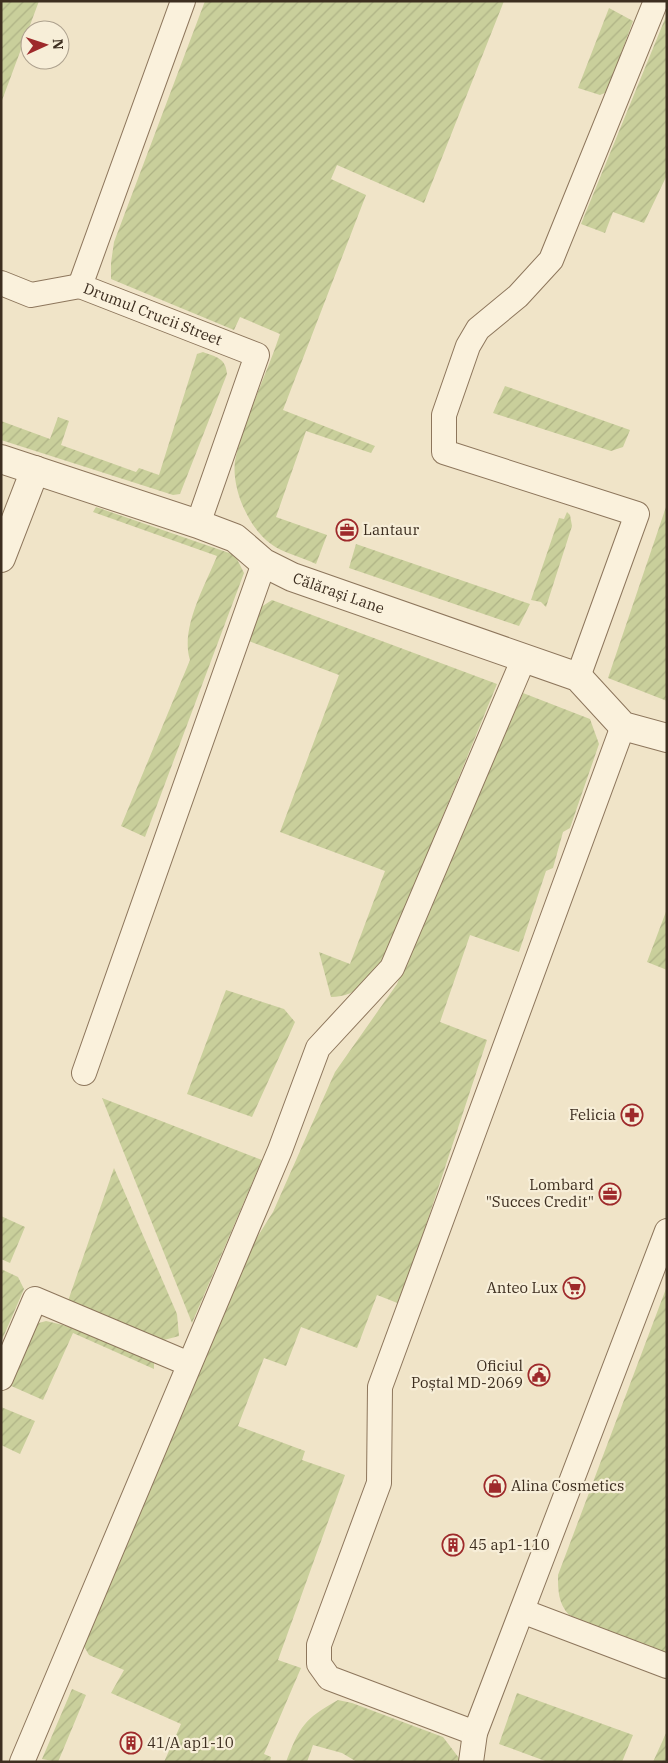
<svg xmlns="http://www.w3.org/2000/svg" width="668" height="1763" font-family="'IBM Plex Serif',serif">
<style>
.garden{fill:url(#garden-furrows)}
.lines{fill:none;stroke-linecap:round;stroke-linejoin:round}
.service-casing{stroke:#8d765c;stroke-width:26}
.minor-casing{stroke:#8d765c;stroke-width:30}
.service{stroke:#faf1dc;stroke-width:24}
.minor{stroke:#faf1dc;stroke-width:28}
.labels{text-anchor:middle;stroke-width:4.5;stroke-linejoin:round;paint-order:stroke}
.street-label{font-size:15px;fill:#3d2e20;stroke:#f7eed8}
.poi-label{font-size:15px;fill:#3d2e20;stroke:#f7eed8;text-anchor:start}
</style>
<defs>
<pattern id="garden-furrows" width="10" height="10" patternUnits="userSpaceOnUse" patternTransform="scale(1.25)"><rect width="10" height="10" fill="#c9cf9b"/><path d="M-1 1l2-2M0 10L10 0M9 11l2-2" fill="none" stroke="#aeb285"/></pattern>
</defs>
<rect width="100%" height="100%" fill="#f0e4c8"/>
<path class="garden" d="M1,1h38l-38,102z
M205,1h299l-80,202 -87,-38 -6,14 35,16 -83,215 92,36 -4,7 -65,-22 -30,86 51,18 -11,29c-14,-7 -33,-11 -45,-20 -23,-16 -42,-60 -35,-88 9,-39 31,-82 44,-122l-40,-17 -6,13 -123,-51v-16l3,-21z
M609,8l24,13 -26,71 -7,3 -22,-7z
M667,14v161l-23,48 -31,-11 -8,21 -24,-9z
M203,352c13,5 23,6 24,22l-47,120 -7,1 -172,-55v-19l49,18 8,-22 11,4 -8,24 75,27 3,-4 20,7 38,-121z
M505,386l125,44 -7,17 -12,4 -118,-38z
M667,504v197l-59,-23z
M96,507l139,48 9,18 -99,264 -24,-11 69,-166c-10,-32 15,-74 27,-104l-124,-44z
M567,512l3,3 2,11 -26,81 -5,-5 -10,-2 28,-82 5,1z
M356,544l174,60 -11,22 -170,-58z
M272,600l225,84 -111,271c-14,22 -27,42 -55,42l-12,-45 31,12 35,-93 -105,-39 59,-157 -93,-35 12,-31z
M523,693l67,26 9,25 -29,84 -7,4 -10,36 -7,3 -27,81 -49,-17 -30,87 47,18 -87,264 -23,-9 -20,53 -56,-21 -15,39 -22,-8 -26,68 67,25 -3,9 43,15 -67,185 23,8 -37,86 7,3 -1,5h-106l17,-38 -70,-31 13,-23 -35,-15 -7,-12 164,-388 27,-43 62,-140 62,-88 34,-84z
M667,909v61l-20,-8z
M226,990l58,19 11,13 -43,95 -65,-23z
M102,1098l160,62 -70,163z
M114,1168l63,146 2,22 -15,4 -96,-39z
M1,1216l24,11 -15,36 -9,-4z
M1,1269l17,8 6,12 -23,53z
M667,1286v371l-98,-42c-11,-12 -11,-25 -11,-40z
M46,1321c37,8 75,23 108,42v6l-81,-36 -30,67 -34,-15 24,-56 6,-6z
M1,1407l34,14 -15,33 -19,-9z
M72,1689l14,6 -28,67 -16,-3z
M517,1693l116,42 -11,27h-74l-49,-18z
M338,1700l14,3 91,34 16,21 -2,4h-100l-15,-9 -29,-8 -6,17h-21c14,-36 18,-43 52,-62z
M667,1731v31h-14z"/>
<g class="lines">
<g class="service-casing">
<g id="service">
<path id="s1" d="M183,1l-103,285 177,69 -59,169"/>
<path d="M1,283l30,12 49,-9"/>
<path d="M578,677l59,-163 -193,-62v-37l24,-69 10,-17 40,-33 33,-36 105,-259"/>
<path d="M84,1073l180,-510"/>
<path d="M1,1378l34,-79 154,65"/>
<path d="M522,1611l145,55"/>
<path d="M475,1733l-146,-55 -10,-14v-19l60,-162 1,-96 243,-661"/>
<path d="M22,1762l258,-612 38,-102 74,-80 132,-310"/>
<path d="M471,1762l4,-29 192,-502"/>
</g>
</g>
<g class="minor-casing">
<g id="minor">
<path id="s2" d="M1,459l197,65 37,14 29,25 28,14 286,100 45,49 44,12"/>
<path d="M1,558l34,-88"/>
</g>
</g>
<use href="#service" class="service"/>
<use href="#minor" class="minor"/>
</g>
<defs>
<g id="office-ring" transform="scale(1.125)"><circle r="9.5" fill="#f7eed8" stroke="#9e2a2b" stroke-width="1.5"/><path d="M-6-3h4V-5.5h4V-3h4V5H-6ZM-1-4.5V-3h2v-1.5ZM-6 0V1H6V0Z" fill="#9e2a2b"/></g>
<g id="pharmacy-ring" transform="scale(1.125)"><circle r="9.5" fill="#f7eed8" stroke="#9e2a2b" stroke-width="1.5"/><path d="M-2-6h4v4h4v4h-4v4h-4v-4h-4v-4h4Z" fill="#9e2a2b"/></g>
<g id="supermarket-ring" transform="scale(1.125)"><circle r="9.5" fill="#f7eed8" stroke="#9e2a2b" stroke-width="1.5"/><path d="M-6-5.5h2.5l.6 2H6L4.5 2H-2.5L-4.4-4H-6ZM-1.5 3.2a1.3 1.3 0 1 0 .1 0ZM3 3.2a1.3 1.3 0 1 0 .1 0Z" fill="#9e2a2b"/></g>
<g id="civic-ring" transform="scale(1.125)"><circle r="9.5" fill="#f7eed8" stroke="#9e2a2b" stroke-width="1.5"/><path d="M-.6-6.5H3V-4.5H.6V-3L4-1V1h2V6H-6V1h2V-1L-.6-3ZM-1.2 2.5V6h2.4V2.5Z" fill="#9e2a2b"/></g>
<g id="shop-ring" transform="scale(1.125)"><circle r="9.5" fill="#f7eed8" stroke="#9e2a2b" stroke-width="1.5"/><path d="M-5-2.5h2.3a2.7 3.5 0 0 1 5.4 0H5L5.5 6h-11ZM-1.5-2.5h3a1.5 2.3 0 0 0-3 0Z" fill="#9e2a2b"/></g>
<g id="building-ring" transform="scale(1.125)"><circle r="9.5" fill="#f7eed8" stroke="#9e2a2b" stroke-width="1.5"/><path d="M-4-6H4V6H1V3H-1V6H-4ZM-2.5-4.3h1.7v1.8h-1.7ZM.8-4.3h1.7v1.8H.8ZM-2.5-1h1.7V.8h-1.7ZM.8-1h1.7V.8H.8Z" fill="#9e2a2b"/></g>
</defs>
<g fill-rule="evenodd">
<use href="#office-ring" x="347" y="530"/>
<use href="#pharmacy-ring" x="632" y="1115"/>
<use href="#office-ring" x="610" y="1194"/>
<use href="#supermarket-ring" x="574" y="1288"/>
<use href="#civic-ring" x="539" y="1375"/>
<use href="#shop-ring" x="495" y="1486"/>
<use href="#building-ring" x="453" y="1545"/>
<use href="#building-ring" x="131" y="1743"/>
</g>
<g class="labels">
<g class="street-label">
<text dy="5" stroke="none"><textPath href="#s1" startOffset="381">Drumul Crucii Street</textPath></text>
<text dy="5" stroke="none"><textPath href="#s2" startOffset="366">Călărași Lane</textPath></text>
</g>
<g class="poi-label">
<text x="363" y="535">Lantaur</text>
<text x="616" y="1120" text-anchor="end">Felicia</text>
<text x="594" y="1190" text-anchor="end">Lombard<tspan x="594" dy="17">"Succes Credit"</tspan></text>
<text x="558" y="1293" text-anchor="end">Anteo Lux</text>
<text x="523" y="1371" text-anchor="end">Oficiul<tspan x="523" dy="17">Poștal MD-2069</tspan></text>
<text x="511" y="1491">Alina Cosmetics</text>
<text x="469" y="1550">45 ap1-110</text>
<text x="147" y="1748">41/A ap1-10</text>
</g>
</g>
<rect width="668" height="1763" fill="none" stroke="#3d2e20" stroke-width="5"/>
<g transform="translate(45 45) rotate(87)"><circle r="24" fill="#f7eed8" stroke="#ada18e"/>
<path d="M0-4L9 19L0 12L-9 19Z" fill="#9e2a2b"/>
<text y="-8" font-size="14" font-weight="bold" text-anchor="middle" fill="#3d2e20">N</text>
</g>
</svg>
